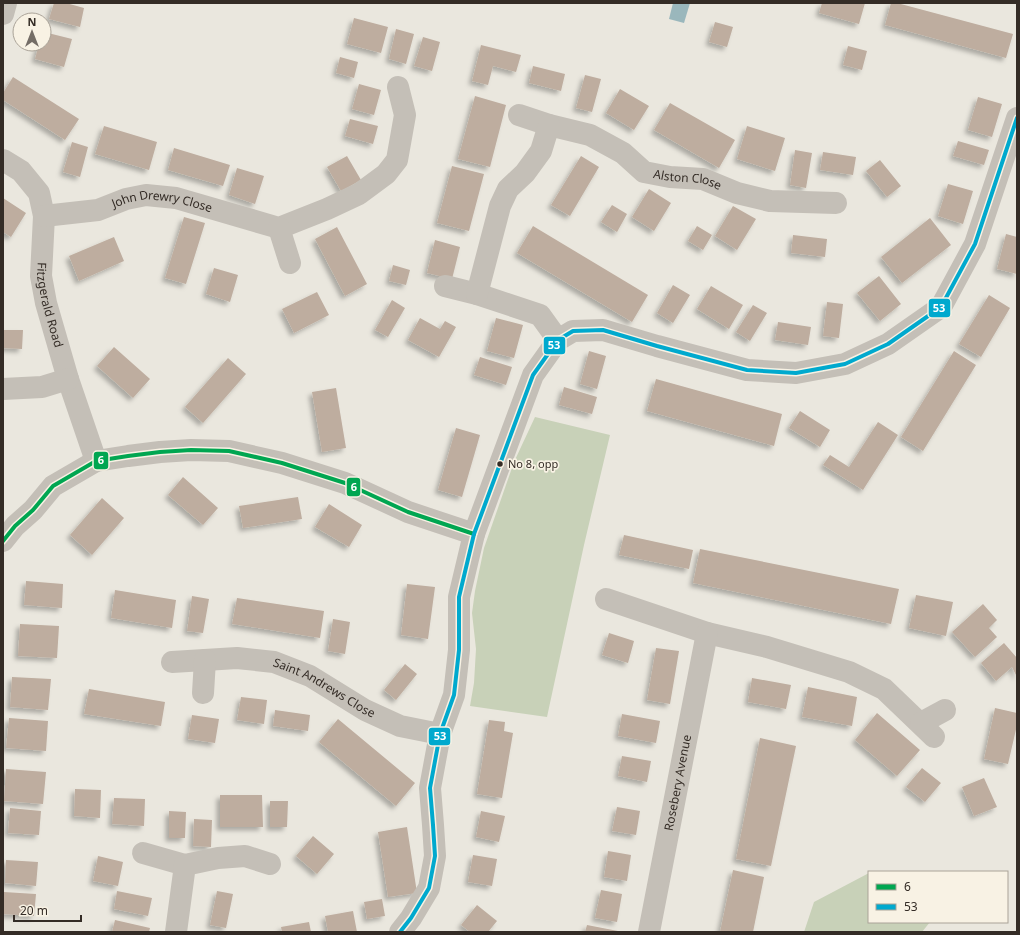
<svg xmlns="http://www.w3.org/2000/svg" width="1020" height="935" font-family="'Noto Sans',sans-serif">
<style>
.green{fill:#c8d1b8}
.water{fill:#9ab7bc}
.building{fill:#bead9f;filter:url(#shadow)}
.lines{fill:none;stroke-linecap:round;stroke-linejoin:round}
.street{stroke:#c4bfb7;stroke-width:22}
.bus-1-casing{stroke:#f8f2e4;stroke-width:7}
.bus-2-casing{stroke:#f8f2e4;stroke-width:7}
.bus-1{stroke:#00a651;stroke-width:4}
.bus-2{stroke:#00a9ce;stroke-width:4}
.bus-dot{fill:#342c26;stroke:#f8f2e4;stroke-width:1.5}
.labels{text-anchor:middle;stroke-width:3.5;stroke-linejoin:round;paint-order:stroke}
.bus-label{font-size:11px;fill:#342c26;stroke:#f8f2e4;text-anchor:start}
.street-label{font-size:12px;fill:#342c26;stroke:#f8f2e4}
.line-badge{stroke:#f8f2e4;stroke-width:1.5}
.badge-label{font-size:11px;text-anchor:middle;font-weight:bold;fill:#fff}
</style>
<defs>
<filter id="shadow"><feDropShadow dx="-3.5" dy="3.5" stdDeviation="2" flood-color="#0004"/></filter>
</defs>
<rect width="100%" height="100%" fill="#eae7de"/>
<path class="green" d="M535,417l75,18 -26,110 -37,172 -77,-11 4,-23 2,-34 -4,-36 3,-22 9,-43 30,-86z
M869,873v49h61l-8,10h-118l10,-30z"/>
<path class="water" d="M673,3h17l-6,20 -15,-4z"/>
<path class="building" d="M54,3h12l18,5 -4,19 -31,-8z
M822,3h43l-6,21 -40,-11z
M891,3h6l116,31 -7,24 -121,-33z
M354,18l34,9 -7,26 -34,-9z
M715,22l18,5 -6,20 -18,-5z
M396,29l18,5 -8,30 -17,-5z
M44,32l28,7 -8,28 -29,-8 4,-15h5z
M423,37l17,5 -8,29 -18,-5z
M481,45l40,10 -5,17 -23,-6 -5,19 -16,-4z
M848,46l19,5 -5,19 -19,-5z
M340,57l18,5 -4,16 -18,-5z
M533,66l32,8 -4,17 -32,-8z
M585,75l16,4 -9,33 -16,-4z
M13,77l66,42 -14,21 -62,-40v-7z
M359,84l22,6 -7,25 -22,-6z
M620,89l29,17 -15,24 -28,-17z
M475,96l31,9 -16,62 -32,-8z
M978,97l24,7 -10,33 -24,-7z
M670,103l65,37 -16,28 -65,-38z
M350,119l28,7 -5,18 -28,-8z
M104,126l53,16 -8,28 -54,-16z
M747,126l38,12 -10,33 -38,-12z
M958,141l31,9 -5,15 -31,-9z
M72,142l16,5 -8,30 -17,-5z
M174,148l56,17 -7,21 -55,-16z
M795,150l17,3 -6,35 -16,-3z
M823,152l33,5 -3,18 -33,-5z
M347,156l14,24 -20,11 -14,-24z
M581,156l18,11 -29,49 -19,-11z
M880,160l21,26 -14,11 -21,-26z
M452,166l32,8 -15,57 -32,-8z
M237,168l27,8 -9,28 -26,-9z
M948,184l25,7 -10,33 -25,-8z
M649,189l22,14 -17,28 -22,-14z
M3,198l23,15 -15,24 -8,-5z
M612,205l15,9 -10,18 -16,-10z
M733,206l23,13 -19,31 -22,-14z
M184,217l21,6 -19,61 -21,-6z
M930,218l21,27 -49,38 -21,-26z
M533,226l115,69 -16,27 -115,-69z
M697,226l15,9 -9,15 -15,-9z
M337,227l30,57 -22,12 -30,-57z
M1006,234l11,3v37l-20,-5z
M793,235l34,4 -2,18 -34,-4z
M114,237l10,24 -45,20 -10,-25z
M435,240l25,7 -8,32 -25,-6z
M393,265l17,5 -4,15 -17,-4z
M214,268l24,7 -8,27 -24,-8z
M879,276l22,28 -21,17 -23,-28z
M673,285l17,10 -17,28 -16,-10z
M711,286l32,19 -14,24 -32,-20z
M317,292l12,23 -35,18 -12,-24z
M989,295l21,13 -29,49 -22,-13z
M392,300l13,8 -17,29 -13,-7z
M827,302l16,2 -4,34 -16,-2z
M753,305l14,8 -17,28 -14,-9z
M420,318l20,11 5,-8 11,6 -17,30 -31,-17z
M496,318l27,7 -9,33 -27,-7z
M778,322l33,5 -3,18 -33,-5z
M3,330h20l-1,19 -19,-1z
M114,347l36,32 -17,19 -36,-32z
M589,351l17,5 -9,33 -17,-5z
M954,351l22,14 -53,86 -22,-14z
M480,357l32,10 -6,18 -32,-10z
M228,358l18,16 -43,49 -18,-16z
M656,379l126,35 -8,32 -127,-35z
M564,387l33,10 -5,17 -33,-9z
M336,388l10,60 -24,4 -10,-60z
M800,411l30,19 -10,17 -31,-19z
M878,422l20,13 -35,55 -40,-25 7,-10 19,12z
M456,428l24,7 -18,62 -24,-7z
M183,477l35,31 -15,17 -35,-30z
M298,497l4,22 -59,9 -4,-22z
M102,498l22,20 -32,37 -22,-20z
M329,504l33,21 -13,22 -34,-20z
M624,535l69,15 -4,19 -70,-14z
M700,549l199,40 -8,35 -198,-41z
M26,581l37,3 -1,24 -38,-3z
M407,584l28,3 -7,52 -27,-4z
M115,590l61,10 -4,28 -61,-10z
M916,595l37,7 -7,34 -37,-8z
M192,596l17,3 -6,34 -16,-2z
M237,598l87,13 -4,27 -88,-14z
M983,604l14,16 -8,8 8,9 -22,20 -23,-25z
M333,619l17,3 -5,32 -17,-3z
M20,624l39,2 -2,32 -39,-2z
M609,633l25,8 -6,22 -26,-8z
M1004,643l13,15v19l-5,-10 -16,14 -15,-18z
M656,648l23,3 -9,53 -23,-4z
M405,664l12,10 -21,26 -12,-10z
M12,677l39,2 -3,31 -38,-3z
M752,678l39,7 -5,24 -38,-7z
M808,687l49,10 -5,29 -50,-9z
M89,689l76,13 -4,24 -77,-12z
M241,697l26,3 -3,24 -27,-4z
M995,708l22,5v12l-9,39 -24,-5z
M275,710l35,5 -2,16 -35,-5z
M877,713l43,37 -23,26 -42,-36z
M622,714l38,7 -4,22 -38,-7z
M192,715l27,4 -4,24 -27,-4z
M9,718l39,3 -2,30 -40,-3z
M338,719l77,64 -19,23 -77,-64z
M489,720l16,2 -1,9 9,2 -11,65 -25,-4z
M760,738l36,8 -25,120 -35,-7z
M622,756l29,5 -4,21 -29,-6z
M922,768l19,15 -16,19 -19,-15z
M6,769l40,3 -3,32 -39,-3z
M984,778l13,29 -23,9 -12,-29z
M75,789l26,1 -1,28 -26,-2z
M220,795h42l1,32h-43z
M114,798l31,1 -1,27 -32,-2z
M270,801h18l-1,26h-17z
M617,807l23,4 -4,24 -24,-4z
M10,808l31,3 -2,24 -31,-2z
M169,811l17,1 -1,26h-16z
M481,811l24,5 -6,26 -23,-5z
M194,819l18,1 -1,27 -18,-1z
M407,827l10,66 -29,4 -10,-65z
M313,836l21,18 -17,20 -21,-18z
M608,851l23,4 -4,26 -23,-4z
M473,855l24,4 -5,27 -24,-4z
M98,856l25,6 -5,24 -25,-5z
M6,860l32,2 -2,24 -31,-3z
M733,870l31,7 -11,55h-33z
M601,890l21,4 -5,28 -22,-4z
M117,891l35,7 -4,18 -34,-7z
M217,891l16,3 -7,34 -16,-3z
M4,892l32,2 -2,22 -31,-2z
M382,899l3,17 -18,3 -3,-17z
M477,905l20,16 -9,11h-18l-9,-7z
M353,911l4,21h-29l-3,-16z
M115,920l35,8 -1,4h-37z
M309,922l2,10h-29l-1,-5z
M587,925l31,6v1h-33z"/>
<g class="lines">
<g class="street">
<path d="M3,14l3,-11"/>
<path id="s1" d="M519,115l30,10 41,10 33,18 21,19 26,5 33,2 34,14 33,8 66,2"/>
<path id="s2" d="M3,160l18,11 18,22 5,23 -3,60 5,27 22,76 28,82"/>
<path id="s3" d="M44,216l54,-6 28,-11 20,-4 30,3 103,30 48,-19 32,-15 27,-20 11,-14 8,-45 -7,-28"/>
<path d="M279,228l11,35"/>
<path d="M445,286l32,8 63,21 18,25"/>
<path d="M477,294l23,-88 8,-17 17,-16 16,-22 8,-26"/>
<path d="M3,389l39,-2 26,-8"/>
<path d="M3,541l12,-15 18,-16 20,-24 43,-25 32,-5 32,-4 31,-2 38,1 53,12 63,20 63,29 66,22"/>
<path d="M606,599l101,34 60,14 82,25 35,17 50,48"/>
<path id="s4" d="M172,662l65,-4 37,4 36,14 55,34 35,16 40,8"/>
<path d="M203,693l2,-33"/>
<path d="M921,723l24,-13"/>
<path d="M143,853l42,12"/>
<path d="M176,932l9,-67 33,-7 27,-2 25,8"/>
<path d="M400,932l11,-14 18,-30 6,-32 -2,-31 -3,-37 10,-54 14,-39 5,-45v-53l15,-63 59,-159 25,-35 15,-9 30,-1 54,16 90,24 49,3 49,-9 43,-20 53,-37 34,-63 42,-126"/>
<path id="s5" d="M649,932l58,-299"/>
</g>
<g class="bus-1-casing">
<path id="bus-1" d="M3,541l12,-15 18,-16 20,-24 43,-25 32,-5 32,-4 31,-2 38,1 53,12 63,20 63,29 66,22"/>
</g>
<g class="bus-2-casing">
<path id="bus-2" d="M400,932l11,-14 18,-30 6,-32 -2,-31 -3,-37 10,-54 14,-39 5,-45v-53l15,-63 59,-159 25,-35 15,-9 30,-1 54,16 90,24 49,3 49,-9 43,-20 53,-37 34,-63 42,-126"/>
</g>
<use href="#bus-1" class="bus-1"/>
<use href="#bus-2" class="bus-2"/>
</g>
<circle class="bus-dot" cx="500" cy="464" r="3.5"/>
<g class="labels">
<g class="bus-label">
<text x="508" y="468">No 8, opp</text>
</g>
<g class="street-label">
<text dy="4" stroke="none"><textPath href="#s1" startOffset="184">Alston Close</textPath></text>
<text dy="4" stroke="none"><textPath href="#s3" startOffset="121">John Drewry Close</textPath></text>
<text dy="4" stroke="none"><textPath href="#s2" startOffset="163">Fitzgerald Road</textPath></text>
<text dy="4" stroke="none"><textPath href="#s4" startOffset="159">Saint Andrews Close</textPath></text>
<text dy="4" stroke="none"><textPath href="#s5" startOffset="152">Rosebery Avenue</textPath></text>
</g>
</g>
<g class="line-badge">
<rect x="928" y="298" width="23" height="20" rx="4" fill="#00a9ce"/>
<rect x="543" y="336" width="23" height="19" rx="4" fill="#00a9ce"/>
<rect x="93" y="451" width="16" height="19" rx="4" fill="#00a651"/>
<rect x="346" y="477" width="15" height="20" rx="4" fill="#00a651"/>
<rect x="428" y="727" width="23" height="19" rx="4" fill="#00a9ce"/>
</g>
<g class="badge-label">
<text x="939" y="312">53</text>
<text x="554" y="349">53</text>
<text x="101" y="464">6</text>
<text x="354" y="491">6</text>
<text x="440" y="740">53</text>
</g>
<rect width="1020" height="935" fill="none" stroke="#342c26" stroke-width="8"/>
<rect x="868" y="871" width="140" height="52" fill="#f8f2e4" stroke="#aaa398"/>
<rect x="876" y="884" width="20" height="6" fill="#00a651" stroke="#aaa398"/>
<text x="904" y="891" font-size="12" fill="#342c26">6</text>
<rect x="876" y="904" width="20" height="6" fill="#00a9ce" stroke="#aaa398"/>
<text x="904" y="911" font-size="12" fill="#342c26">53</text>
<g transform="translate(32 32)"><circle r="19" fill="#f8f2e4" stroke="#aaa398"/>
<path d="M0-3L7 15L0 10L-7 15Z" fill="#746d66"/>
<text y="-6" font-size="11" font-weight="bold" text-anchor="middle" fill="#342c26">N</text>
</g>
<path d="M14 915v6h67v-6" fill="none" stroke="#342c26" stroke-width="2"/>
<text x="20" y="915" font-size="12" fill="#342c26" stroke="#f8f2e4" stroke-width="3" paint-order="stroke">20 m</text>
</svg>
